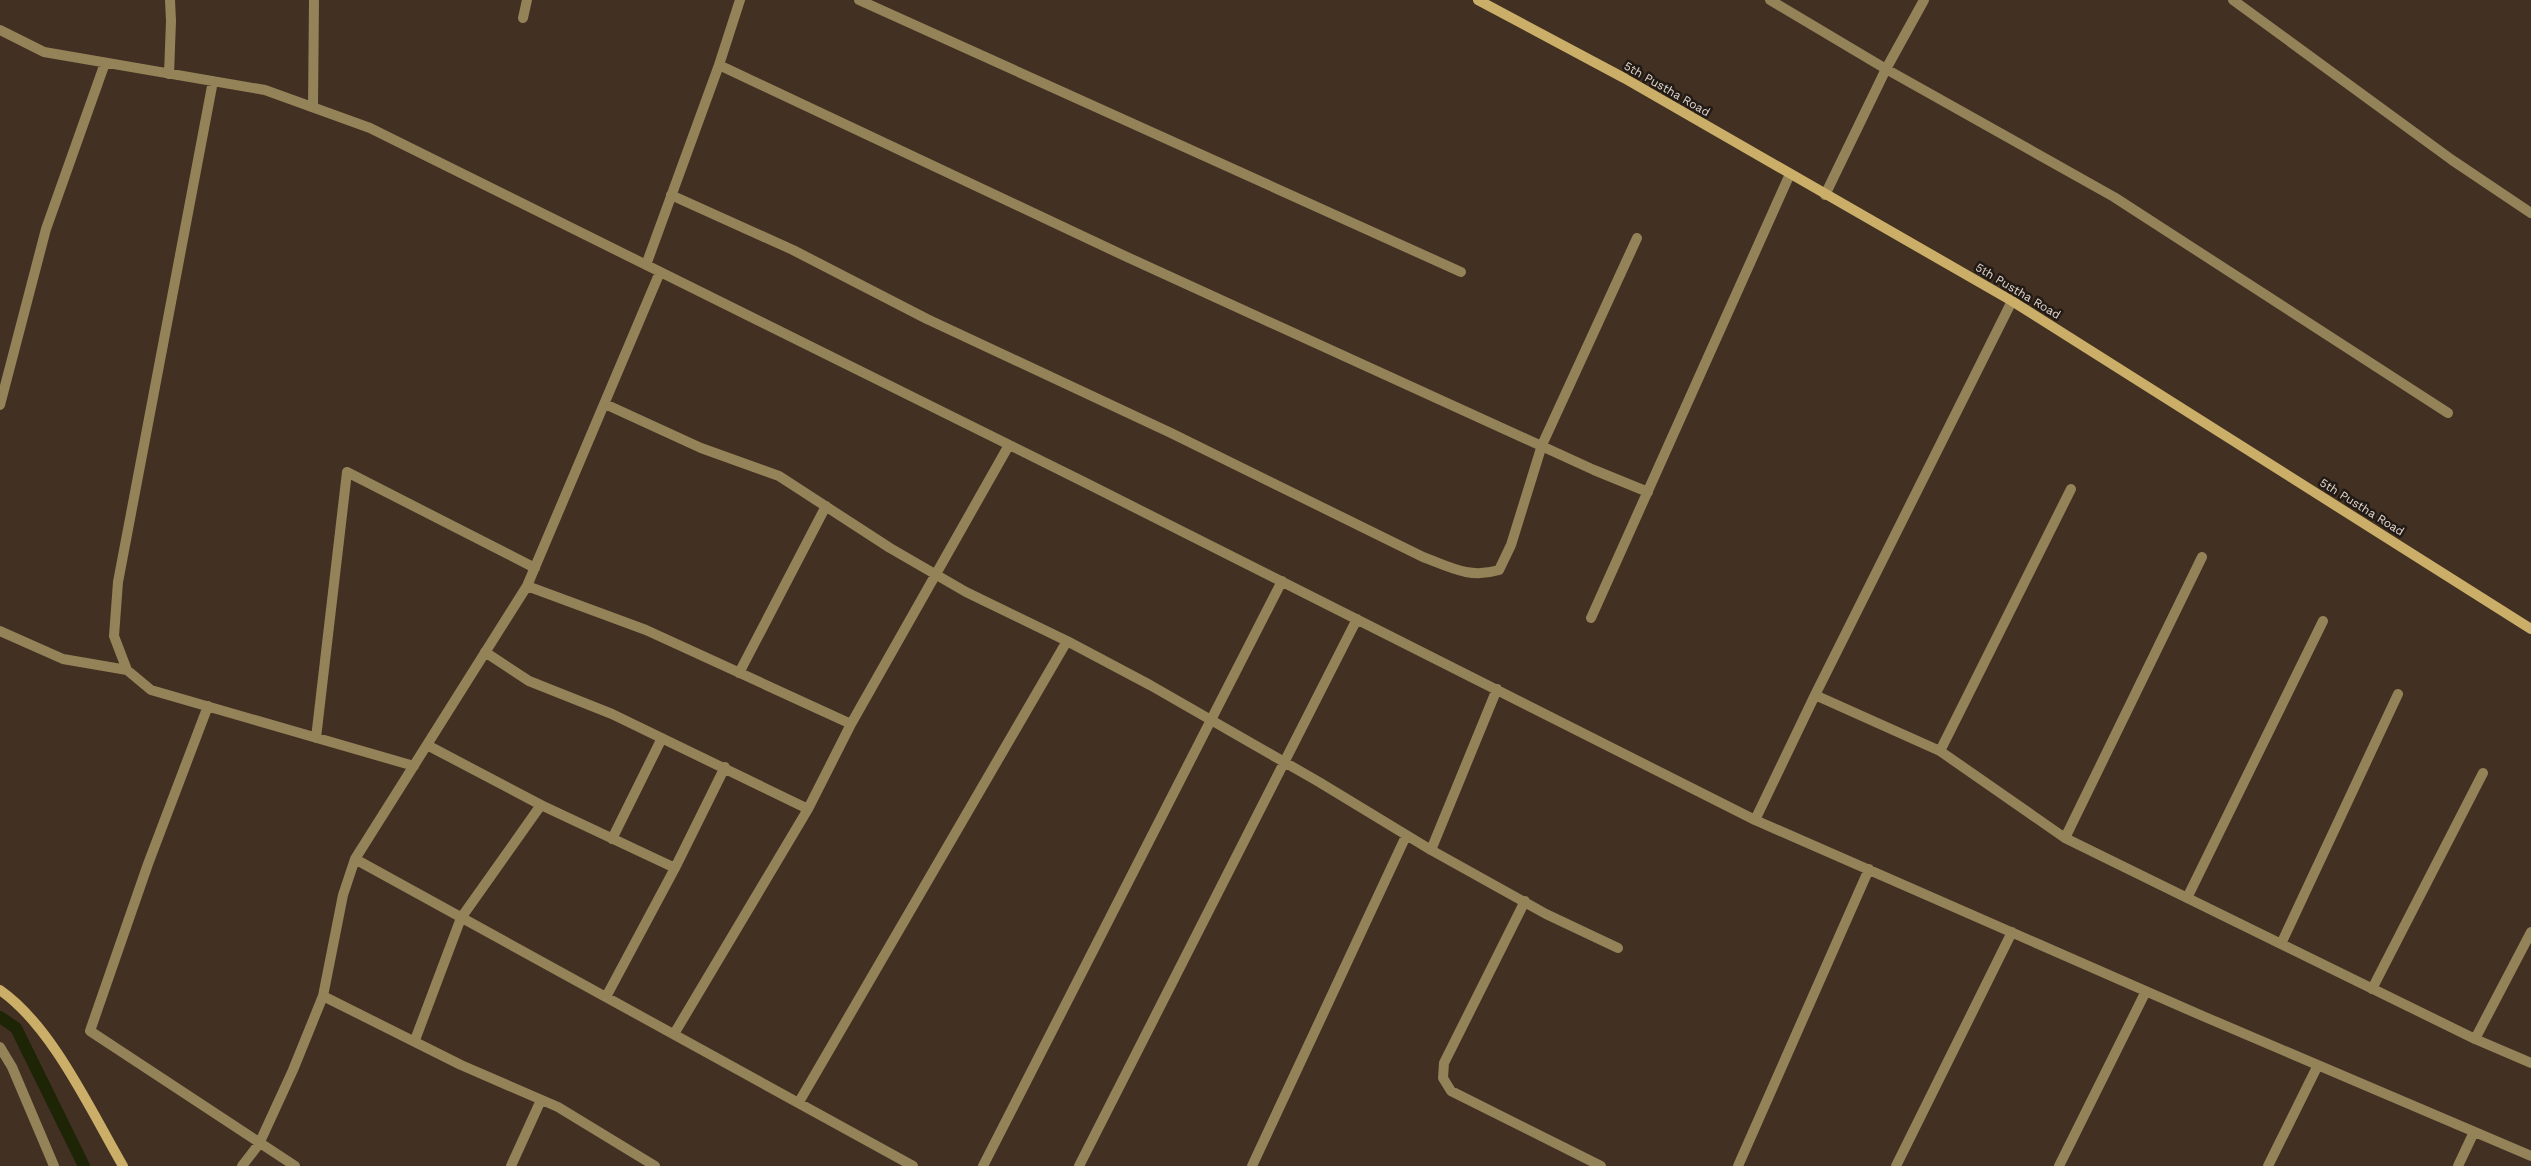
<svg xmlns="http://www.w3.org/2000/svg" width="2531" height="1166" font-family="'Work Sans',sans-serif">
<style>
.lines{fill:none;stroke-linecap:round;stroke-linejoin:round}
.stream{stroke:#1e2406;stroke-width:12}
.street{stroke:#948358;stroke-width:10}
.secondary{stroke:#cbaf68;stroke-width:10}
.labels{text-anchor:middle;stroke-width:5;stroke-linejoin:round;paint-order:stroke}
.street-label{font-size:12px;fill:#e1d6ce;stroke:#221a14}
</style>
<rect width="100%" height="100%" fill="#423023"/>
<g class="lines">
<path class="stream" d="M0,1017l16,11 68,138"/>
<path class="street" d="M859,0l602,272
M1770,0l116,69 228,128 334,216
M2233,0l219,160 79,53
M523,18l4,-18
M0,30l44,22 221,38 105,38 716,355 669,337 450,197 326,139
M719,65l408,192 467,213 54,22
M169,74l2,-53 -1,-21
M213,81l-95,501 -4,54 13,34 24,20 263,76
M313,107l1,-107
M671,195l122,55 134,69 244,114 252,124c27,10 46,22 76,13l12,-25 31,-100 95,-207
M1825,195l61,-126 38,-69
M646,265l73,-200 21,-65
M660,272l-133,314 -172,273 558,307
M605,404l96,44 78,28 111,72 76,44 101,49 83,44 169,97 112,68 115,64 72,34
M0,405l46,-176 59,-166
M527,586l119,44 205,94
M1591,618l199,-444
M0,631l63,28 64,11
M485,652l44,29 83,33 196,95
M739,673l87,-167
M1815,695l125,56 125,87 410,201 56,24
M208,706l-60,158 -58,167 205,135
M316,738l31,-266 188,96
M1940,751l131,-262
M541,805l134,63 50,-101
M1755,820l60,-125 197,-394
M2065,838l137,-281
M612,839l50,-101
M1431,850l66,-161
M2187,898l136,-277
M1525,901l-81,162 -1,15 8,13 150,75
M2281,944l117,-250
M2372,989l111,-216
M323,996l138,69 97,42 97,59
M606,997l69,-129
M674,1034l134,-225 43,-85 158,-279
M2475,1039l56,-107
M415,1040l46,-122 80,-113 -114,-60
M0,1047l12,20 42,99
M799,1102l268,-461
M242,1166l17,-22 34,-74 30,-74 20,-101 12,-36
M511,1166l30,-66
M983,1166l299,-585
M1079,1166l278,-547
M1252,1166l154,-330
M1738,1166l131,-297
M1896,1166l116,-234
M2059,1166l87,-175
M2268,1166l50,-101
M2458,1166l16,-34"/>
<path class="secondary" d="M1478,0l146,78 388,223 519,328
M0,990c52,36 91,121 123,176"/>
</g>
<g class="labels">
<g class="street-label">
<text transform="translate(1667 89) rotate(30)" y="4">5th Pustha Road</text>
<text transform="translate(2018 291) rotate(31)" y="4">5th Pustha Road</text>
<text transform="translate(2362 507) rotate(32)" y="4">5th Pustha Road</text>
</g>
</g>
</svg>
